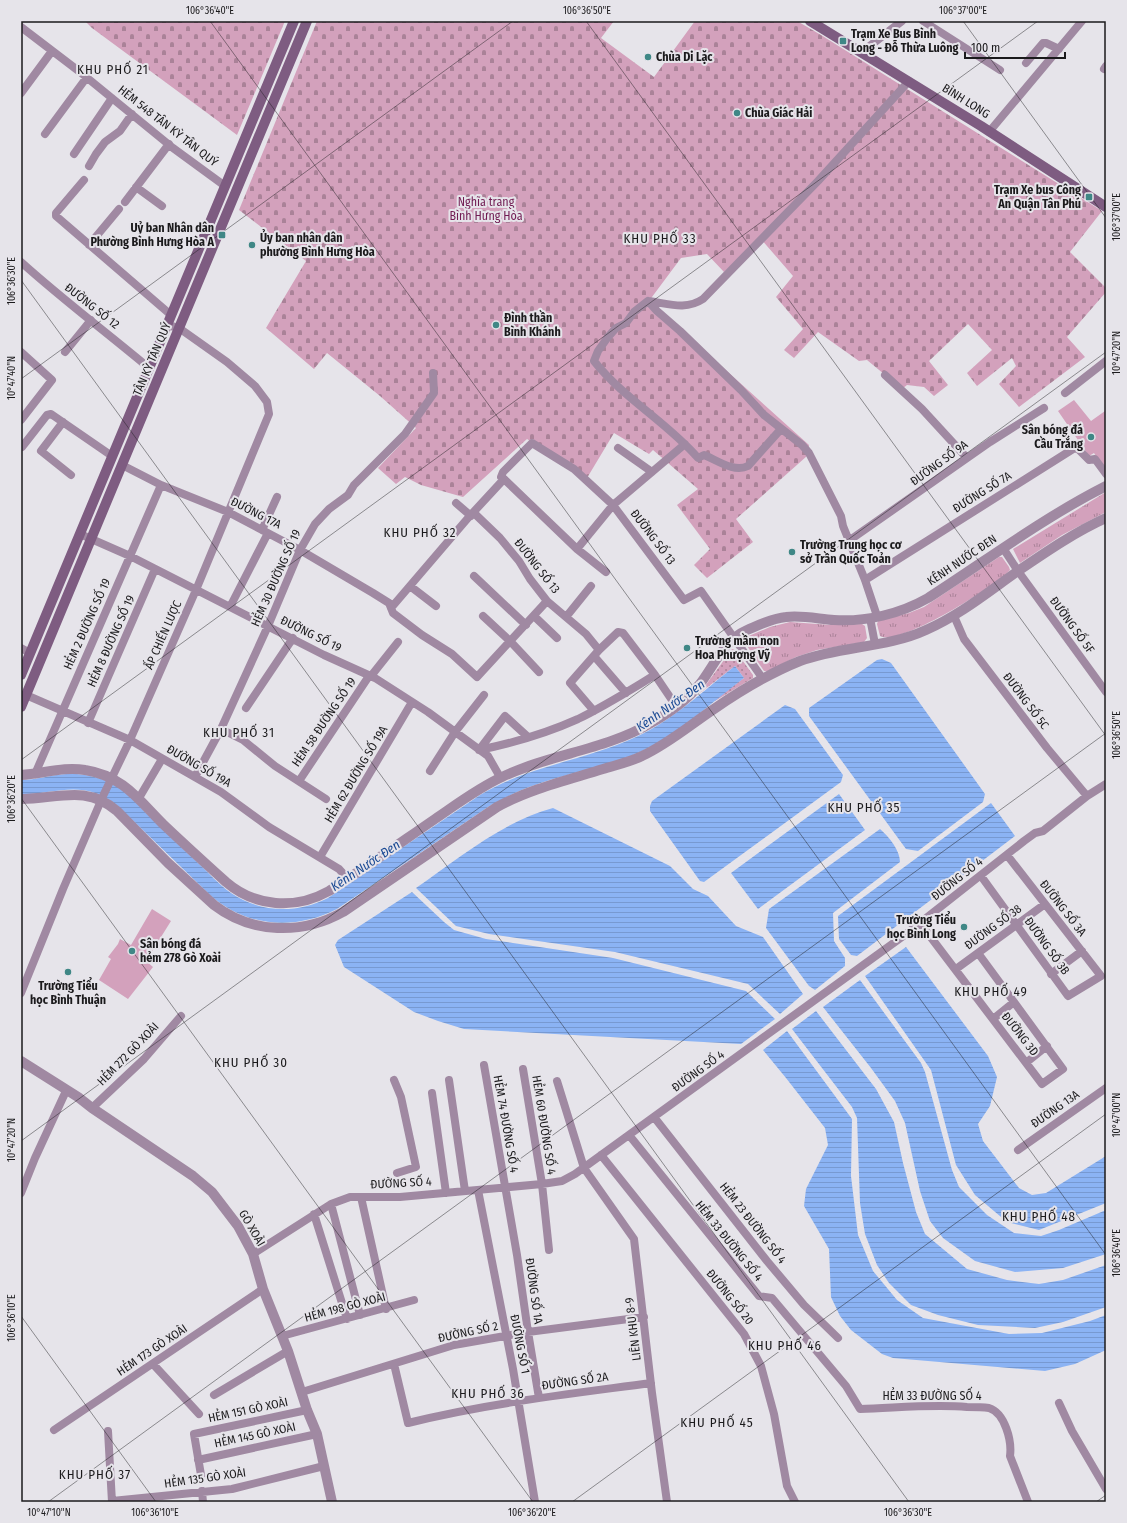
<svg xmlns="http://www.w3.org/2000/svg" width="1127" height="1523" font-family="'Fira Sans Condensed',sans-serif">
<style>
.grass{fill:url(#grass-dots)}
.cemetery{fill:url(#cemetery-stones)}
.park{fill:url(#park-tufts)}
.pitch{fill:#d3a1bc}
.water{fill:url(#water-rules)}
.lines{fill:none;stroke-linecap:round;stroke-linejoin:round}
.minor{stroke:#a089a2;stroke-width:8}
.tertiary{stroke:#a089a2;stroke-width:10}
.secondary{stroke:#7e5c81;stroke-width:10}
.ticks{fill:none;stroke:#1b1a1c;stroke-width:1;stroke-opacity:0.45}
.poi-dot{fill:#3f8786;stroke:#e6e4ea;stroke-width:1.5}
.labels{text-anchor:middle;stroke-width:4;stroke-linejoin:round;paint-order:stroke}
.poi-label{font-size:12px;font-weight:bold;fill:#1b1a1c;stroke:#e6e4ea;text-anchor:start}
.street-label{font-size:12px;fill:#1b1a1c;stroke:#e6e4ea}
.park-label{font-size:12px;fill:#711c53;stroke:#e6e4ea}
.neighbourhood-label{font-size:13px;letter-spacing:1px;fill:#1b1a1c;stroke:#e6e4ea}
.water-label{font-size:13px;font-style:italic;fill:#1a4a94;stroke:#e6e4ea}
.neatline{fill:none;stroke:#1b1a1c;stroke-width:1.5}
.ticks-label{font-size:10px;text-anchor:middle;fill:#1b1a1c}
</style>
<defs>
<pattern id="grass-dots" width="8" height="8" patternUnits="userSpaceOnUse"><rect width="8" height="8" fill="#d3a1bc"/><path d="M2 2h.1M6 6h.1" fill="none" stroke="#aa8298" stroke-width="1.8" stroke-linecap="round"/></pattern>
<pattern id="cemetery-stones" width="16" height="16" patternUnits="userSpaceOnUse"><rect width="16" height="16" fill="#d3a1bc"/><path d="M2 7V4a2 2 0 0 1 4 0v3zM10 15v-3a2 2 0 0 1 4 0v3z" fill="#aa8298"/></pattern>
<pattern id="park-tufts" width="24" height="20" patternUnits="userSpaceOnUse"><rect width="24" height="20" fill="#d3a1bc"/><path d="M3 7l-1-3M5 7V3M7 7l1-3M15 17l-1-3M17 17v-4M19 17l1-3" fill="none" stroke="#aa8298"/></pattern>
<pattern id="water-rules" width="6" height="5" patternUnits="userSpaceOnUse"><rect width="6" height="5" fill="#8bb3f4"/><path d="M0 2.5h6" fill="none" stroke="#7799d1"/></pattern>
</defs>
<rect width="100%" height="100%" fill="#e6e4ea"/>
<path class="grass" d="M732,649l3,1 18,25v3l-38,23 -1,-1 30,-22 -9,-12 -35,27z"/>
<path class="cemetery" d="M85,21h200l-48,114 -145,-107z
M317,21h297l-13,17 53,39 41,-56h102l24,14 281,176 -32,41 36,36v4l-39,45 18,20 -66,50 -20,-23 17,-18 -4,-8 -35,28 -10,-13 25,-23 -24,-26 -39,37 19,24 -14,11 -10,-9 -17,-2 -5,4 -35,-29 -8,1 -41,-29 -24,26 -10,-8 19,-21 -27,-32 17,-21 -32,-37 -37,33 -17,-18 -26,4 -32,43 160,144 -2,11 -71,63 17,23 -46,36 -13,-13 16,-16 -33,-44 21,-16 -45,-39 -4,4 -35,-21 -27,45 -60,-39 -64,58 -42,-12 -16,-8 -9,7 -18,-16 38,-40 -36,-32 -53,-43 -13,16 -48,-41 40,-67 -67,-51z"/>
<path class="park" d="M1106,492v20l-44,23 -42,28 -7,-14z
M999,557h3l7,10 1,3c-14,16 -111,77 -130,66l-3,-12 1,-3 31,-8 15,-6z
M790,622l41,3 31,-1 3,2 2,12 -3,4 -47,8 -21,7 -28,14h-4l-21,-31 1,-2 26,-11z"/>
<path class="pitch" d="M1074,400l17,21 14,-10 1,1v60l-12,-19 -5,3 -31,-45z
M152,909l19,12 -25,40 7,6 -25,32 -29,-19 12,-21 -3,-2 10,-13 2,-5 11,6z"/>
<path class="water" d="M882,659l9,4 94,131 -2,8 -65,49 -12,-2 -97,-133v-8l68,-48z
M735,666l9,12c-33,25 -67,57 -104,74 -35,15 -72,21 -108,34 -14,5 -27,12 -41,19l-154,104c-43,22 -91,18 -127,-14l-92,-89c-34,-27 -59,-13 -97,-11v-15c15,0 30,-5 45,-6 18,-1 37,4 52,13 12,7 22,20 31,29 16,16 32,31 48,46 11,10 21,22 34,31 29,20 66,21 97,5l152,-103c50,-30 104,-34 156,-58 36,-16 68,-47 99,-71z
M785,705l10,4 48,66 -2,7 -137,100 -4,-1 -50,-70v-5l2,-5z
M839,794l26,36 -107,79 -27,-36z
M991,803l24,33 -158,120 -6,-1 -12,-16 -1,-23z
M553,808l117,58 23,23 15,7 28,30 27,11 40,57 -23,20 -32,-30 -133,-32 -126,-18 -33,-8 -40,-38c42,-29 87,-67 137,-80z
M880,829c9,8 20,21 20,33l-67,51 1,28 11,17v8l-30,24 -6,-4 -43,-58 3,-19z
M412,892l32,30 10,8 32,9 127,19 133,33 29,28 -34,25 -277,-15 -26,-8 -24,-9 -70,-45 -9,-22 3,-5z
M906,947l82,109 9,21 -7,29 -12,18 5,17 36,47 13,7 14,-2 60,-37v47l-67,27 -32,-8 -32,-27 -19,-30 -25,-95 -66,-94z
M860,980l61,83 4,9 27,98 7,17 28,28 27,18 27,3 18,-6 47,-20v44l-43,14 -48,4 -40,-11 -32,-23 -13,-17 -10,-30 -15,-68 -10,-22 -24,-33 -48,-61z
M816,1011l60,78 18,33 9,41 13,49 9,22 42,35 40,11 32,4 24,-4 43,-15v42l-43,15 -28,6 -57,-3 -40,-10 -27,-10 -22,-22 -12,-18 -12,-31 -5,-31 -3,-85 -5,-11 -60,-78z
M787,1031l65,88 -1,57 7,59 15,36 24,29 26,18 86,16 33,-1 48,-12 16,-6v35l-31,14 -30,7 -152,-13 -11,-4 -31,-24 -11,-14 -9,-19 -2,-48 -25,-43 2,-17 22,-44 -3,-17 -39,-50 -23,-28z"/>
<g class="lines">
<path class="minor" d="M923,21l77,49
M21,27l59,45 93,76 52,38
M862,52l40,-31
M1026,63l17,-20h3l13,6
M1104,69l2,-3
M21,93l31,-42
M989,132l93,-111
M45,134l42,-57
M74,154l38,-56
M89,166l7,-12 9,-12 15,-11 12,-17
M84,180l-28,33v3l115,99
M136,187l26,19
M125,202l44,-58
M89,245l30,-36
M21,262c41,37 85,70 128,106
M648,301l9,10 23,20 61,59 23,25 38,30 7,8 32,63 2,10 22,54 12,36
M21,352l31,28 -31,40
M65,352l26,-32
M885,375l37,34 45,49
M1065,393l41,-32
M63,422l-22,29 30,24
M781,429l-33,37c-14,7 -31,-6 -44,-11l-6,3c-31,-36 -74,-59 -104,-97l4,-10 10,-14 8,-9 10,-5 8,-11 14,-11c19,2 37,10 55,-2l115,-118 91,-100
M685,444l-72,61 71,95 17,-9 62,88
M22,447l25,-32 4,-1 61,42
M618,448l34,24
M122,465l39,20 67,27 72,38 73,43 16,10 4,10 29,22 30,19 25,23 70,-76
M504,479l-3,-2 2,-5 29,-29 42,26 39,36 -36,44
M456,503l15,13
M474,513l26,25 19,23 11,18 17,22 39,33 13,16
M262,530l15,-33
M80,534l50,22 194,99 51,23 53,34 60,44 12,21
M850,540l140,-98 54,-34
M1003,548l15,23 88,121
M474,576l52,49
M865,580l208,-131 4,-1 12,12 6,-1 11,15
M410,586l26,20
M230,607l38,-74
M391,608l77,-90 36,-39 73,70 29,23
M483,616l27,25 29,31
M534,616l23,22
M954,616l10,23 83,109 40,48
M566,617l25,-31
M870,618l5,26
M21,648l9,5
M594,656l32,37
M371,676l27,-34
M26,695l104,45 91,52 48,35 70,42 9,10
M246,708l47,-70
M594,711l-24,-28 29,-33 19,-18 5,1 32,42 21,31
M88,723l67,-154
M221,729l22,11 32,26 51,33
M479,750c34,-7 68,-17 99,-31 27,-13 52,-29 77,-44
M479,750l26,-34 23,21
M430,771l25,-39 29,-37
M35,774l126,-289
M195,777l26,-48 47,-103 32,-76 15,-26 14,-15 19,-14 6,-10 51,-51 29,-41 -1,-20
M299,781l70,-105
M139,798l23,-39
M1007,855l94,121
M320,857l92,-155
M981,876l87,120 33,-20
M920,923l122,161 21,-15 -85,-116
M956,969l89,-65
M1051,974l31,-23
M21,993l42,-104 40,-93 27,-56 66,-150 73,-176 -2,-12 -12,-16 -28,-24 -48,-34 -12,-3
M993,1019l21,-17
M1027,1062l20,-16
M484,1065l33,190 11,77 11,66
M523,1069l19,115 7,66
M394,1080l7,17 15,70 -19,6
M449,1080l16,111
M557,1081l27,87 50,71 18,154 15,109
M432,1093l14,100
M92,1108l52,-49 37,-43
M654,1117l113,144 37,44 34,33
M629,1135l130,161 13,2 74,88 14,23c36,-1 72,-5 107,-2 7,0 15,0 22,1 16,5 23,33 21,48l18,46
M1018,1150l88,-62
M601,1155l143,179 17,32 13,48 13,72 8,16
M478,1190l35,179 22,133
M21,1193l14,-35 31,-67
M361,1197l25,112
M331,1204l29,111
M314,1214l33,105
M253,1254l78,-50 19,-7h50l142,-13 20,-3 13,-7 331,-240 118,-93 11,-8 8,-2 44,-35 19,-12
M282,1336l132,-36
M153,1364l46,50
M394,1364l14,59c80,-20 162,-29 243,-40
M302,1392l152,-47 74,-13 116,-15
M214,1395l74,-44
M1059,1403l13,28 34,58
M54,1430l209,-141
M108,1431l4,71
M198,1460l119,-26
M201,1475l-7,-41 113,-24
M202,1491l1,11
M112,1501l120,-12 92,-23"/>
<path class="tertiary" d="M21,775c21,-1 43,-9 64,-5 38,6 53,29 78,54 21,20 42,39 63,58 29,25 69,28 103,9 36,-23 71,-48 106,-72 22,-15 43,-31 67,-42 48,-23 103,-27 149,-54 18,-10 36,-23 49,-39 14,-18 24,-44 47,-54 12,-5 26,-12 39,-13 16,-2 33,2 48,3 32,2 66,-6 94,-22 59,-38 115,-80 178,-112
M21,799c36,0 65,-15 96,12l51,52 46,42c38,29 88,30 129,7l154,-105c33,-18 71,-27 106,-38 13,-4 27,-7 39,-13 26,-12 48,-31 72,-47 26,-18 56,-36 86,-48 41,-15 87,-13 126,-31 34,-15 62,-38 92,-59 28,-19 57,-39 88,-53
M21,1061l57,36 14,11 101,68 19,16 26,34 15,28 10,35 25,62 19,59 10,24 15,68"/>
<path class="secondary" d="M810,21l171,105 125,81
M21,675l273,-654
M21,707l286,-686"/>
</g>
<path class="ticks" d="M210,21l896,1234M586,21l520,715M963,21l143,197M21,280l888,1222M21,379l492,-358M21,760l1017,-739M21,798l512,704M21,1141l1085,-789M21,1316l135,186M48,1502l1058,-769M572,1502l534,-388M1096,1502l10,-7"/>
<g class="poi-dot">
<rect x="839" y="37" width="8" height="8" rx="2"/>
<circle cx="648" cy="57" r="4"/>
<circle cx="737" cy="113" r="4"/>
<rect x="1085" y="193" width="8" height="8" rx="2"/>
<rect x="218" y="231" width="8" height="8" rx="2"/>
<circle cx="252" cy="245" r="4"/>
<circle cx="496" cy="325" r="4"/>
<circle cx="1091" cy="437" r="4"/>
<circle cx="792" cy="552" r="4"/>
<circle cx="687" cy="648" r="4"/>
<circle cx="964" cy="927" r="4"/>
<circle cx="132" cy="951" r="4"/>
<circle cx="68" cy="972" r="4"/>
</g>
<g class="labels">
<g class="poi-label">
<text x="851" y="38">Trạm Xe Bus Bình<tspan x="851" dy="14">Long - Đỗ Thừa Luông</tspan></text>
<text x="656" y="61">Chùa Di Lặc</text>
<text x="745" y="117">Chùa Giác Hải</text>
<text x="1081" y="194" text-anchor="end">Trạm Xe bus Công<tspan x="1081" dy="14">An Quận Tân Phú</tspan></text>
<text x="214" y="232" text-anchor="end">Uỷ ban Nhân dân<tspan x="214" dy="14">Phường Bình Hưng Hòa A</tspan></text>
<text x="260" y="242">Ủy ban nhân dân<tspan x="260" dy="14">phường Bình Hưng Hòa</tspan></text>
<text x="504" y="322">Đình thần<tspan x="504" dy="14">Bình Khánh</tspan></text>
<text x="1083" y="434" text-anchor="end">Sân bóng đá<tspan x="1083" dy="14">Cầu Trắng</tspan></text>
<text x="800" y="549">Trường Trung học cơ<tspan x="800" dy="14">sở Trần Quốc Toản</tspan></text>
<text x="695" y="645">Trường mầm non<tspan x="695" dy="14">Hoa Phượng Vỹ</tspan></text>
<text x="956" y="924" text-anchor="end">Trường Tiểu<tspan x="956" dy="14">học Bình Long</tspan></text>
<text x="140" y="948">Sân bóng đá<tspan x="140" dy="14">hẻm 278 Gò Xoài</tspan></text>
<text x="68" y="990" text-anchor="middle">Trường Tiểu<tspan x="68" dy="14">học Bình Thuận</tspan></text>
</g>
<g class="street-label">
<text transform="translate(966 101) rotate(32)" y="4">BÌNH LONG</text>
<text transform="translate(168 126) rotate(38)" y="4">HẺM 548 TÂN KỲ TÂN QUÝ</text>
<text transform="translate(92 306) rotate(38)" y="4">ĐƯỜNG SỐ 12</text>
<text transform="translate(152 359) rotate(-67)" y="4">TÂN KỲ TÂN QUÝ</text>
<text transform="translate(939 463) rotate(-36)" y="4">ĐƯỜNG SỐ 9A</text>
<text transform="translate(982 492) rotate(-32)" y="4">ĐƯỜNG SỐ 7A</text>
<text transform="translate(256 513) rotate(27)" y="4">ĐƯỜNG 17A</text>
<text transform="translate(653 537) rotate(53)" y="4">ĐƯỜNG SỐ 13</text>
<text transform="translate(962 560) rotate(-34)" y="4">KÊNH NƯỚC ĐEN</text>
<text transform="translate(537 566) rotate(52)" y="4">ĐƯỜNG SỐ 13</text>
<text transform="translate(276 578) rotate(-66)" y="4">HẺM 30 ĐƯỜNG SỐ 19</text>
<text transform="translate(87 624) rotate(-66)" y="4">HẺM 2 ĐƯỜNG SỐ 19</text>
<text transform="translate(1072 625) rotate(54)" y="4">ĐƯỜNG SỐ 5F</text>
<text transform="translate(311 634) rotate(26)" y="4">ĐƯỜNG SỐ 19</text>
<text transform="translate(163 635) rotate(-66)" y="4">ẤP CHIẾN LƯỢC</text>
<text transform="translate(111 641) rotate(-66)" y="4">HẺM 8 ĐƯỜNG SỐ 19</text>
<text transform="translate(1026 701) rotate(53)" y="4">ĐƯỜNG SỐ 5C</text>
<text transform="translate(324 722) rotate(-56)" y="4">HẺM 58 ĐƯỜNG SỐ 19</text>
<text transform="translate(199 766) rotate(30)" y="4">ĐƯỜNG SỐ 19A</text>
<text transform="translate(356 774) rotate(-59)" y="4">HẺM 62 ĐƯỜNG SỐ 19A</text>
<text transform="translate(957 879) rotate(-38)" y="4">ĐƯỜNG SỐ 4</text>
<text transform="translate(1063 908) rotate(52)" y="4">ĐƯỜNG SỐ 3A</text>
<text transform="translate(993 927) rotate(-36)" y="4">ĐƯỜNG SỐ 38</text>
<text transform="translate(1047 946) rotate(54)" y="4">ĐƯỜNG SỐ 3B</text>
<text transform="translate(1020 1034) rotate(52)" y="4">ĐƯỜNG 3D</text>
<text transform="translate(128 1054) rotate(-46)" y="4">HẺM 272 GÒ XOÀI</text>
<text transform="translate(698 1071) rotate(-36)" y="4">ĐƯỜNG SỐ 4</text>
<text transform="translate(1055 1109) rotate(-35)" y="4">ĐƯỜNG 13A</text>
<text transform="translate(506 1124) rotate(80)" y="4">HẺM 74 ĐƯỜNG SỐ 4</text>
<text transform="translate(544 1125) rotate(81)" y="4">HẺM 60 ĐƯỜNG SỐ 4</text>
<text transform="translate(401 1183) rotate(-3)" y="4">ĐƯỜNG SỐ 4</text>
<text transform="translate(753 1223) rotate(52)" y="4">HẺM 23 ĐƯỜNG SỐ 4</text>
<text transform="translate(252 1228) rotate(60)" y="4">GÒ XOÀI</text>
<text transform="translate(729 1241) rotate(51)" y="4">HẺM 33 ĐƯỜNG SỐ 4</text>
<text transform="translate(534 1291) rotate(82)" y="4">ĐƯỜNG SỐ 1A</text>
<text transform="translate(730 1297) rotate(51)" y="4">ĐƯỜNG SỐ 20</text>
<text transform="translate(345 1307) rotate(-15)" y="4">HẺM 198 GÒ XOÀI</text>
<text transform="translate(633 1329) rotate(-97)" y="4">LIÊN KHU 8-9</text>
<text transform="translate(468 1332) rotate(-12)" y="4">ĐƯỜNG SỐ 2</text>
<text transform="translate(520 1344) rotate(79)" y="4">ĐƯỜNG SỐ 1</text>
<text transform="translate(152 1350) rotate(-34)" y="4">HẺM 173 GÒ XOÀI</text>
<text transform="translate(575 1381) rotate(-8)" y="4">ĐƯỜNG SỐ 2A</text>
<text x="932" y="1400">HẺM 33 ĐƯỜNG SỐ 4</text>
<text transform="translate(248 1410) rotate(-12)" y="4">HẺM 151 GÒ XOÀI</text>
<text transform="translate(255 1435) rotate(-12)" y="4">HẺM 145 GÒ XOÀI</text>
<text transform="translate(205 1478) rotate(-8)" y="4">HẺM 135 GÒ XOÀI</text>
</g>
<g class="park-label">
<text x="486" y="206">Nghĩa trang<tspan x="486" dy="14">Bình Hưng Hòa</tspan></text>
</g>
<g class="neighbourhood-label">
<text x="113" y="74">KHU PHỐ 21</text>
<text x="660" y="243">KHU PHỐ 33</text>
<text x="420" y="537">KHU PHỐ 32</text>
<text x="239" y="737">KHU PHỐ 31</text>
<text x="864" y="812">KHU PHỐ 35</text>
<text x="991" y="996">KHU PHỐ 49</text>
<text x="251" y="1067">KHU PHỐ 30</text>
<text x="1039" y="1221">KHU PHỐ 48</text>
<text x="785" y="1350">KHU PHỐ 46</text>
<text x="488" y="1398">KHU PHỐ 36</text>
<text x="717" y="1427">KHU PHỐ 45</text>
<text x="95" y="1479">KHU PHỐ 37</text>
</g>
<g class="water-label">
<text transform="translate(670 705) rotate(-35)" y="5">Kênh Nước Đen</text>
<text transform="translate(365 865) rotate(-34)" y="5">Kênh Nước Đen</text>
</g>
</g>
<rect width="1127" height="1523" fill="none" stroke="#e6e4ea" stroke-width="44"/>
<path d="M965 52v6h100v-6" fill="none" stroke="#1b1a1c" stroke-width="2"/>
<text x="971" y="52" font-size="12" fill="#1b1a1c" stroke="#e6e4ea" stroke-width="3" paint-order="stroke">100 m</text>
<rect x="22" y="22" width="1083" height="1479" class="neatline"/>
<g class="ticks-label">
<text x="210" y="14">106°36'40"E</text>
<text x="587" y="14">106°36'50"E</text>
<text x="963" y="14">106°37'00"E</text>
<text transform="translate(1116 217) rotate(-90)" y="4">106°37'00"E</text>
<text transform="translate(11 281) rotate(-90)" y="4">106°36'30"E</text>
<text transform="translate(1116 353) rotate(-90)" y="4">10°47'20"N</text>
<text transform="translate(11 378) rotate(-90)" y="4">10°47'40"N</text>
<text transform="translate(1116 735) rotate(-90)" y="4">106°36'50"E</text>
<text transform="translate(11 799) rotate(-90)" y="4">106°36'20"E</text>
<text transform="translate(1116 1115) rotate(-90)" y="4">10°47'00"N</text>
<text transform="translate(11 1140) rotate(-90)" y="4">10°47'20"N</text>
<text transform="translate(1116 1253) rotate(-90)" y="4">106°36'40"E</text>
<text transform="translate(11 1318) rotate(-90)" y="4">106°36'10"E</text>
<text x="49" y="1516">10°47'10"N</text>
<text x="155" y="1516">106°36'10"E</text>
<text x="532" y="1516">106°36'20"E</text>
<text x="908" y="1516">106°36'30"E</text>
</g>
</svg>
